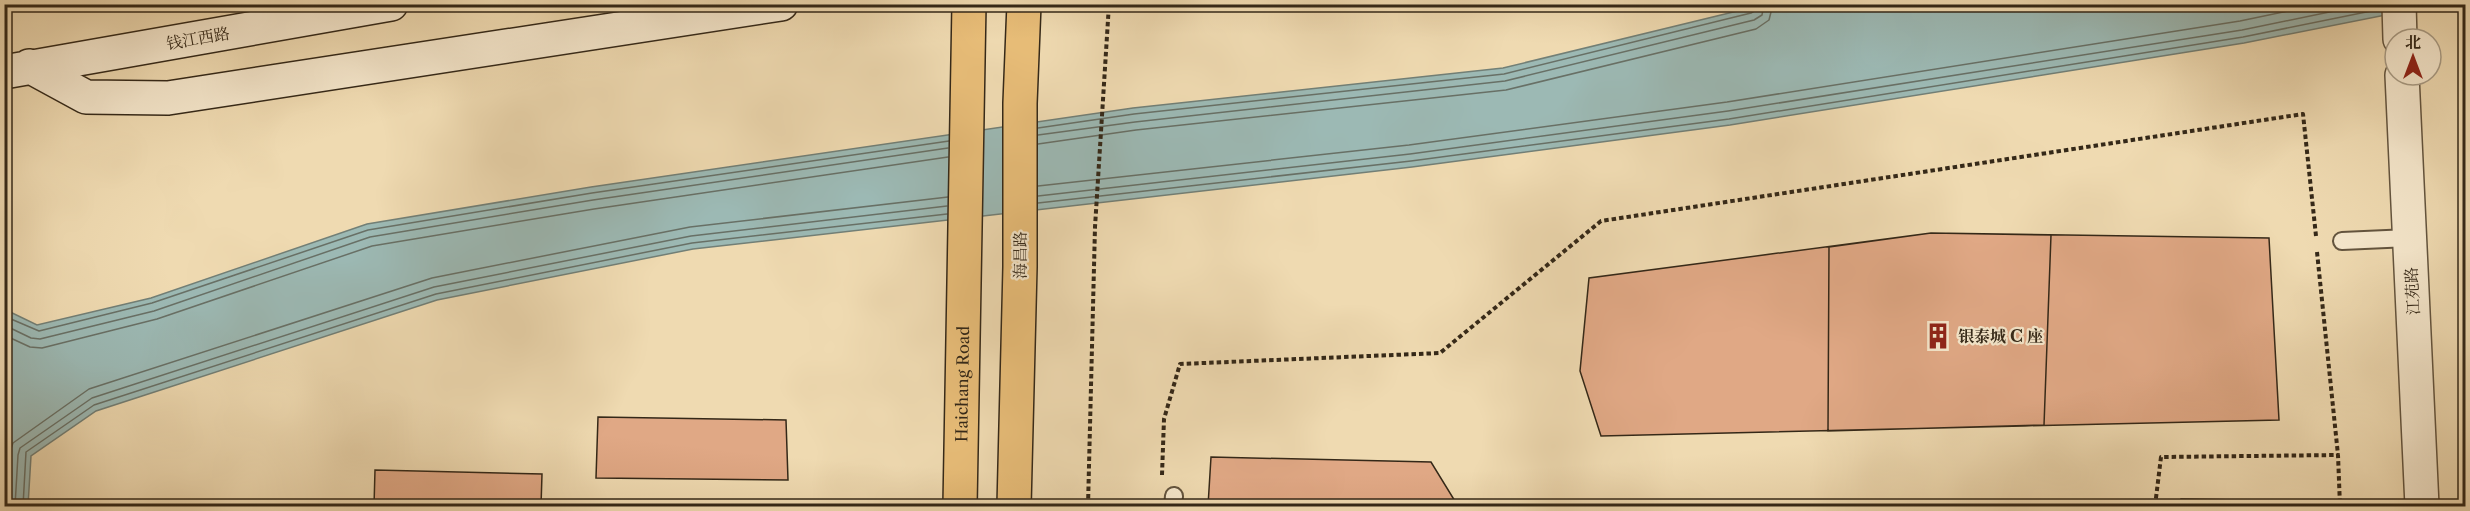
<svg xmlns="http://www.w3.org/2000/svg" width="2470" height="511" font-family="'Libre Caslon Text','Noto Serif SC',serif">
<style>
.water{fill:#9cb9b4;stroke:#727f76;stroke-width:1.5}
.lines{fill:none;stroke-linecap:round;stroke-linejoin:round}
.shore{stroke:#687066;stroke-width:1.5}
.building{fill:#e0a885;stroke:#342818;stroke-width:1.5}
.service-casing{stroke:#63543e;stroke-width:20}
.minor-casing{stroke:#63543e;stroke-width:36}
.secondary-casing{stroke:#342818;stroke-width:36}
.primary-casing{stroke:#342818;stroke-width:36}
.path{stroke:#342818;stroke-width:4;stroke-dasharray:4.5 3;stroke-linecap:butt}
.service{stroke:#f5e7cc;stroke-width:16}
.minor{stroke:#f5e7cc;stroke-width:33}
.secondary{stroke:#f5e7cc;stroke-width:33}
.primary{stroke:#e8bd78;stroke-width:33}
.labels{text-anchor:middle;stroke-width:4.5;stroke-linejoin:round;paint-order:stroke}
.street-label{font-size:16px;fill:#342818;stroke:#f5e7cc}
.poi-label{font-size:16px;font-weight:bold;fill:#342818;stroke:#f5e7cc;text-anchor:start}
</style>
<rect width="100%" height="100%" fill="#efdab1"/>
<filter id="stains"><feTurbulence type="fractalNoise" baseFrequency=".00333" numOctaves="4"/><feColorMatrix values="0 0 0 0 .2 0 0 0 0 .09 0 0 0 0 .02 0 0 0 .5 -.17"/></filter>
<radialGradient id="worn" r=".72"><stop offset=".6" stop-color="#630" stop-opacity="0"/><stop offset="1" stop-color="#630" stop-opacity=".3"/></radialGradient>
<path class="water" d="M1762,5h674l-192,38 -514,82 -318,42 -719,82 -256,51 -341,111 -65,45 -3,50h-23l-1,-197 33,16 114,-27 216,-74 224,-37 542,-79 370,-40z"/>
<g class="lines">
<path class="shore" d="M1038,128l96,-14 370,-40 247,-61 5,-3 1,-6
M1038,135l97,-13 370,-41 249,-61 8,-5 2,-11
M1038,144l98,-14 370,-40 250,-61 13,-9 4,-16
M1038,186l371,-41 318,-43 513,-81 82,-17
M1038,196l372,-42 318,-43 514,-81 126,-26
M1038,203l373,-42 318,-42 514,-82 138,-28
M4,316l35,15 113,-28 216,-73 224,-37 357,-52
M4,325l27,13 9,1 114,-28 216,-74 223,-37 355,-52
M4,335l26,12 12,1 115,-29 215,-73 222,-37 354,-52
M6,506l3,-52 4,-11 76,-54 343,-111 258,-51 258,-30
M15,506l3,-51 2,-7 72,-50 342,-111 257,-51 256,-30
M23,506l3,-54 68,-47 342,-111 256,-51 255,-29"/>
</g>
<path class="building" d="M1931,233l120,2 -7,190 -216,6 1,-184z
M1931,233l338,5 10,182 -678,16 -21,-65 9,-93z
M598,417l188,3 2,60 -192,-2z
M1211,457l220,5 27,44h-250z
M375,470l167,4 -1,32h-167z
M2181,499l122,2v5h-124z"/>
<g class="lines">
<g class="service-casing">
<path id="service" d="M2342,241l67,-3
M1173,506l1,-10"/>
</g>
<g class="minor-casing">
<path id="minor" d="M2399,4l1,35
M2402,75l20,431"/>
</g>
<g class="secondary-casing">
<path id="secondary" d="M29,66l57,31 82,1 613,-94
M4,72l387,-68"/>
</g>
<g class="primary-casing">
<g id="primary">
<path id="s1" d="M960,506l9,-502"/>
<path d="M1014,506l6,-239v-164l4,-99"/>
</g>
</g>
<path class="path" d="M2317,252l21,203
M1162,475l2,-56 16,-55 260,-11 161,-132 702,-107 13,122
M1088,506l7,-279 14,-223
M2155,506l6,-49 177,-2 2,51"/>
<use href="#service" class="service"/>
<use href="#minor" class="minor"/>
<use href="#secondary" class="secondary"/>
<use href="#primary" class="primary"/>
</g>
<defs>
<g id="building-bare" transform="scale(2.07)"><path d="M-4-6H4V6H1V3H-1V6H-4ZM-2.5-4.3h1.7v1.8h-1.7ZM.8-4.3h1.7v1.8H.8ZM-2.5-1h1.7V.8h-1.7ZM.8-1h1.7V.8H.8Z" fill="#8f2418" stroke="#f5e7cc" stroke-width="2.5" paint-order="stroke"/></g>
</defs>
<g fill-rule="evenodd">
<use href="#building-bare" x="1938" y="336"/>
</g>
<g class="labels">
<g class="street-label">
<text transform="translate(198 38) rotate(-10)" y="6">钱江西路</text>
<text transform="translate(1020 255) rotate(-90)" y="6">海昌路</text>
<text transform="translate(2412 291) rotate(-93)" y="6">江苑路</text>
<text dy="6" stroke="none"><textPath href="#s1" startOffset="122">Haichang Road</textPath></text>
</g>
<g class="poi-label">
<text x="1958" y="342">银泰城 C 座</text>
</g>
</g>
<rect width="2470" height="511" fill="none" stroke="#efdab1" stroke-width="24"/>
<rect x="6" y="6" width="2458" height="499" fill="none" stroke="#342818" stroke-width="3"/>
<rect x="12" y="12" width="2446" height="487" fill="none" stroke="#342818" stroke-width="1.5"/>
<g transform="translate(2413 57)"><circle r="28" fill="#f5e7cc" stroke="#a89b84" stroke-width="1.5"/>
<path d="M0-4.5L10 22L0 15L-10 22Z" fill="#8f2418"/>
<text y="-9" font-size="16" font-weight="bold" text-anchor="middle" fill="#342818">北</text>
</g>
<rect width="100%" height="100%" filter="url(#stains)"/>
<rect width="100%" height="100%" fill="url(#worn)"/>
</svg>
